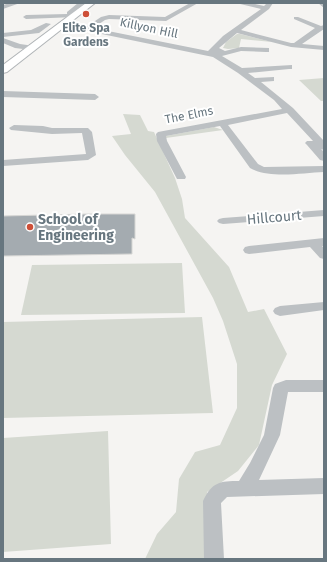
<svg xmlns="http://www.w3.org/2000/svg" width="327" height="562" font-family="'Fira Sans',sans-serif">
<style>
.green{fill:#d5d9d1}
.building{fill:#a4abb0;stroke:#d6d6d4}
.lines{fill:none;stroke-linecap:round;stroke-linejoin:round}
.major-casing{stroke:#b0b4b7;stroke-width:2}
.minor{fill:#bcc0c3;fill-rule:evenodd}
.major{fill:#fff;fill-rule:evenodd}
.poi-dot{fill:#ce4f38;stroke:#fff;stroke-width:1.5}
.labels{text-anchor:middle;stroke-width:4;stroke-linejoin:round;paint-order:stroke}
.far-poi-label{font-size:12px;font-weight:bold;fill:#67767f;stroke:#fff}
.far-street-label{font-size:12px;fill:#67767f;stroke:#fff}
.street-label{font-size:14px;fill:#67767f;stroke:#fff}
.poi-label{font-size:14px;font-weight:bold;fill:#67767f;stroke:#fff;text-anchor:start}
</style>
<rect width="100%" height="100%" fill="#f5f4f2"/>
<path class="green" d="M237,34h3l32,8 -31,-3 -2,9 -11,1 -5,-1 3,-6z
M324,78v23h-3l-22,-21z
M123,114l17,1 8,16 6,1 21,46 7,21 3,19 44,49 19,45 16,-3 23,45 -15,31 -13,60 -21,26 -31,21 2,67h-64l12,-25 19,-22 3,-33 16,-27 25,-7 17,-37v-44l-14,-43 -10,-23 -58,-106 -30,-37 -13,-19 19,-2z
M214,127l9,3 -57,8v-2z
M182,263l3,50 -164,2 11,-50z
M202,317l11,96 -210,5v-96z
M108,431l3,113 -108,8v-114z"/>
<path class="building" d="M88,214h47v25l-3,-1v16l-129,2v-40z"/>
<g class="lines">
<g class="major-casing">
<path id="major" d="M86,3h9l-88,69 -4,1v-8z"/>
</g>
<path class="minor" d="M10,3h10l-17,6v-4z
M78,3h7l-12,10 3,3 -1,1 -49,2 -3,-2 3,-2 41,-1v-2z
M190,3h8l-32,18 -57,-2 -4,1 -12,8 115,23 15,-15 38,-27 -25,-6h14l14,3 3,-3h6l-4,6 -28,21 50,13h3l21,-15 -21,-9v-2h4l23,9 3,-1v4l-22,15 22,2v4l-33,-3 -54,-14 -18,15 6,3 16,-4 28,1v4h-3l-25,-1 -19,5 20,12 50,-3v4h-3l-41,4 7,5 19,-1v4l-13,1 32,26 31,33v9l-3,-1 3,3v9l-4,-1 -13,-15 -2,-2 2,-2h6l-26,-28 -59,12 30,39 6,3 60,-1v6c-22,1 -55,7 -74,-4l-30,-42 -54,10 1,5 19,36 -1,2h-8l-20,-38 -1,-7 2,-2 124,-23 -8,-9 -36,-27 -25,-16 -150,-31 -3,-2 3,-2 23,5 15,-10 8,-2 56,2z
M318,3h6v5z
M46,23l5,1 -12,9 -36,4v-4l28,-3z
M3,38l17,6 14,2 1,2 -4,2 -16,-2 -12,-5z
M3,91l92,3 4,3 -4,3 -92,-3z
M14,125l29,1 9,2h36l4,4 4,23 -8,5 -85,6v-6l83,-6 -4,-21 -30,1 -41,-4 -2,-2z
M324,210v6l-101,8 -4,-1 -2,-2 2,-2 4,-1z
M324,238v8h-2l2,2v11l-4,-1 -10,-11 -61,7 -4,-1 -2,-3 2,-3 4,-1z
M324,302v8l-44,6 -5,-2 -2,-3 2,-3 5,-2z
M286,380h38v12h-36l-8,43 -21,45 65,-2v16l-97,3 -6,6 3,56h-20l-1,-58c9,-19 17,-20 36,-20l11,-18 14,-28 9,-47 2,-4z"/>
<use href="#major" class="major"/>
</g>
<g class="poi-dot">
<circle cx="86" cy="14" r="4"/>
<circle cx="30" cy="227" r="4"/>
</g>
<g class="labels">
<g class="far-poi-label">
<text x="86" y="32">Elite Spa<tspan x="86" dy="14">Gardens</tspan></text>
</g>
<g class="far-street-label">
<text transform="translate(149 28) rotate(12)" y="4">Killyon Hill</text>
<text transform="translate(189 115) rotate(-11)" y="4">The Elms</text>
</g>
<g class="street-label">
<text transform="translate(274 217) rotate(-5)" y="5">Hillcourt</text>
</g>
<g class="poi-label">
<text x="38" y="224">School of<tspan x="38" dy="16">Engineering</tspan></text>
</g>
</g>
<rect width="327" height="562" fill="none" stroke="#67767f" stroke-width="8"/>
</svg>
